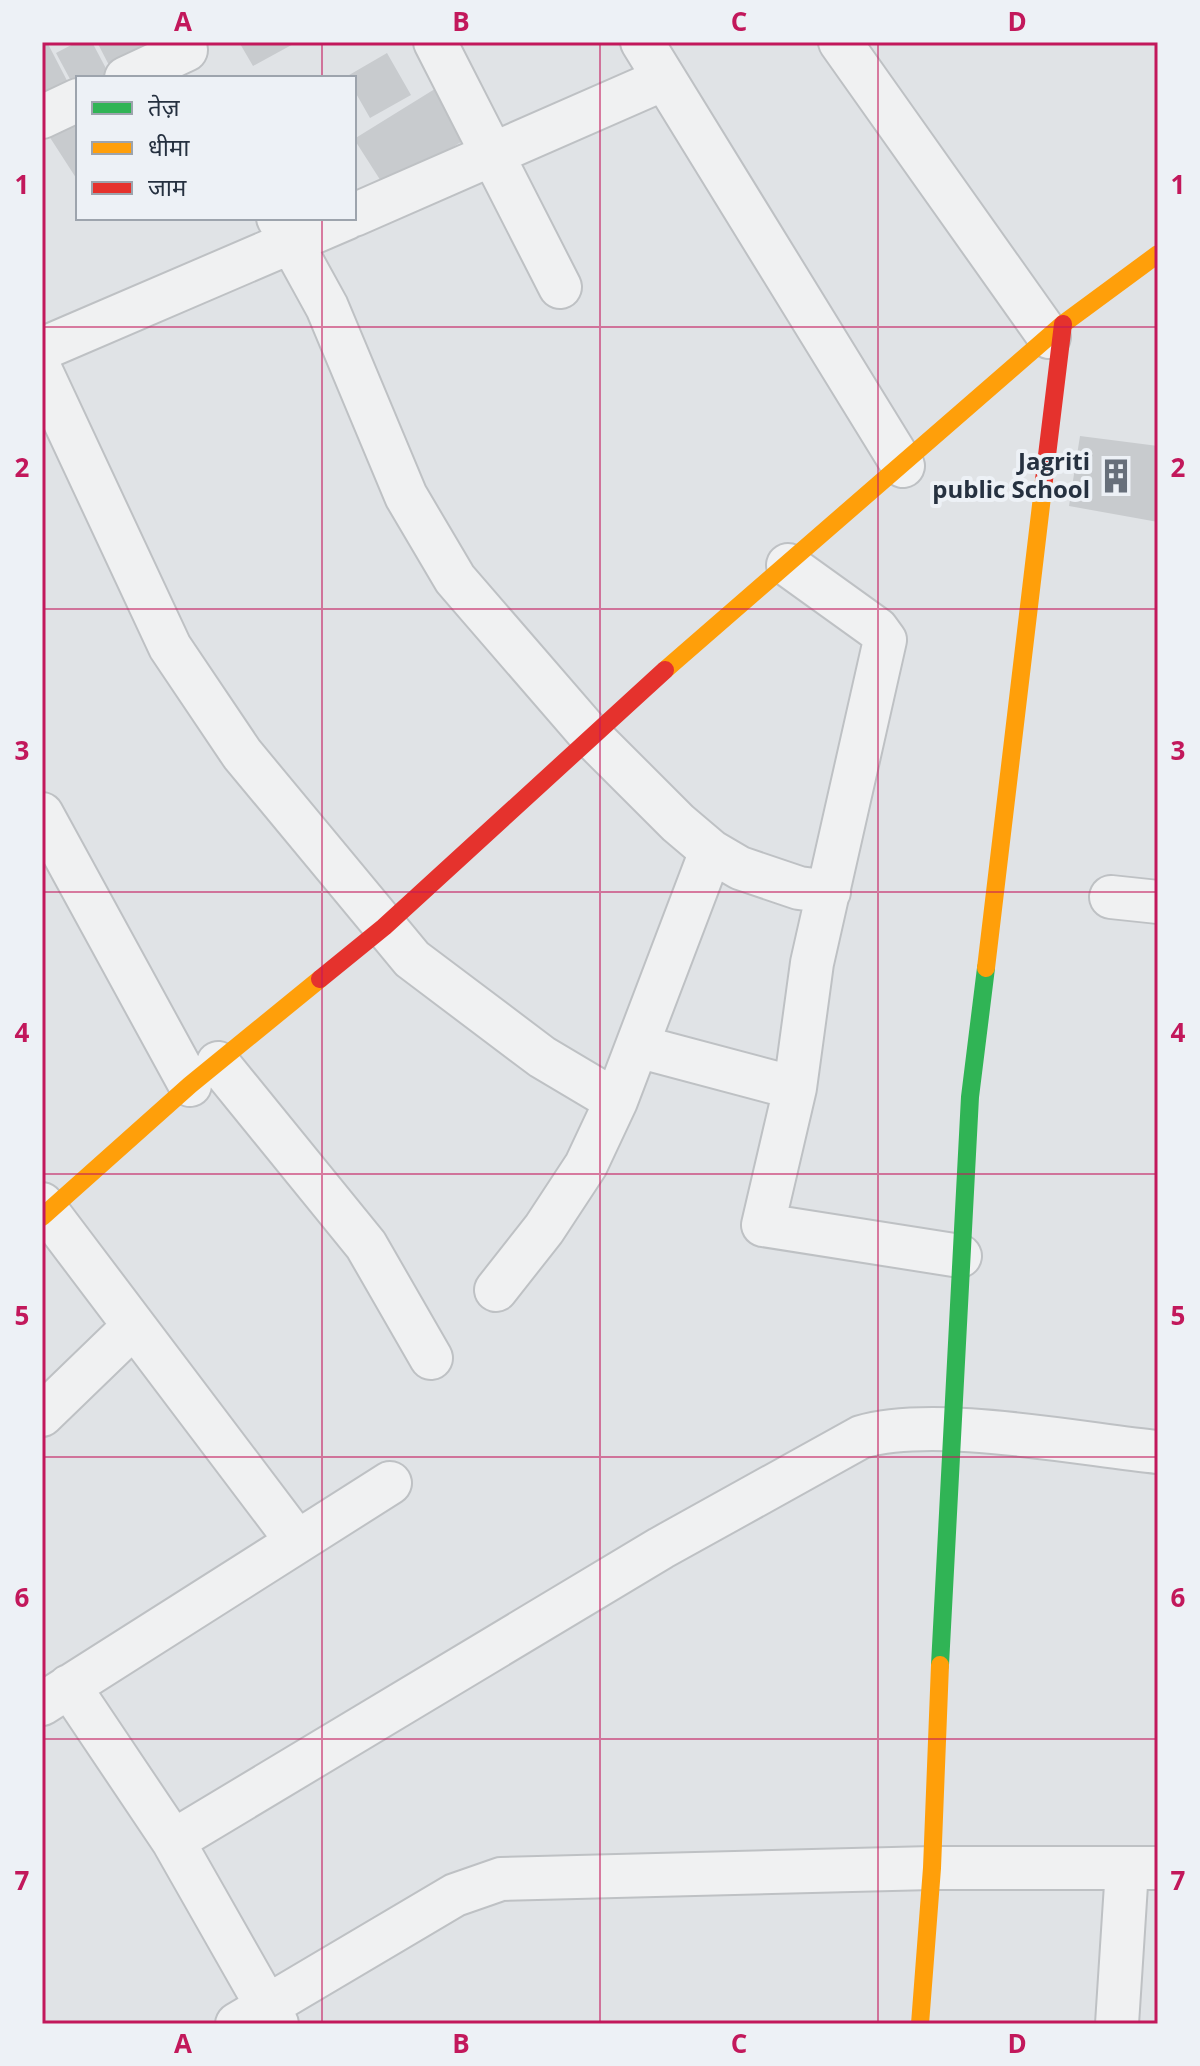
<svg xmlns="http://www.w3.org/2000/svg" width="1200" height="2066" font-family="'Open Sans','Noto Sans Devanagari',sans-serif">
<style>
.building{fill:#c8cbce}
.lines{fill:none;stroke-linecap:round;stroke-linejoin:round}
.street-casing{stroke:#bec1c4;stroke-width:46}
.street{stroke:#f0f1f2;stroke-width:42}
.fast{stroke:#30b455;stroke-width:18}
.slow{stroke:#ff9f0a;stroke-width:18}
.jam{stroke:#e5322d;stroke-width:18}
.grid{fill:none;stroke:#c2185b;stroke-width:2;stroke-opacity:0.55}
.labels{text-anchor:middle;stroke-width:8;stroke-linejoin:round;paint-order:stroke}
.poi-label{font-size:24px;font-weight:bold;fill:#263140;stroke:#edf1f6;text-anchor:end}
.neatline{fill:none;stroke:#c2185b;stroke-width:3}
.grid-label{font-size:26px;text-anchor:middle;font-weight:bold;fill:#c2185b}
</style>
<rect width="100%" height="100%" fill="#e0e3e6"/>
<path class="building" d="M42,42h5l28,54 -33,13z
M77,42h15l18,34 -32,2v16l-22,-41z
M97,42h71l-56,29z
M239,42h58l-44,24z
M387,53l24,42 -41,23 -16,-28v-12h-10z
M438,87l31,50 -83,52 -32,-50z
M78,117v64l-29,-45z
M1080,436l78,10v76l-89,-16z"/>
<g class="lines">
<g class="street-casing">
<path id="street" d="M435,42l125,245
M642,42l261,424
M840,42l209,295
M126,78l60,-28
M42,117l36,-17
M354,215l310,-136
M278,218l49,89 79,189 49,83 135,156 88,88 33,28 29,17 59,20 30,4
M42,349l305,-131
M42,373l128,274 72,107 170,205 130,98 74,44
M788,565l89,64 8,11 -73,323 -17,125 -32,137 197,31
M42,814l148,271
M1111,897l47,5
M637,1046l158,42
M218,1063l148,182 65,113
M42,1204l254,336
M496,1290l48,-61 42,-64 30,-64 95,-250
M42,1415l92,-89
M69,1686l104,155 104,183
M42,1704l348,-221
M173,1841l488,-293 200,-111c73,-22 218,7 297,15
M237,2024l218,-129 46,-16 431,-11h226
M1117,2024l10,-155"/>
</g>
<use href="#street" class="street"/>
<path class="fast" d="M940,1665l30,-568 16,-129"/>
<path class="slow" d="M665,670l398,-346 95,-70
M986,968l58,-488
M42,1217l148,-132 130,-106
M920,2024l12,-156 8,-203"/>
<path class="jam" d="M1044,480l19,-156
M320,979l64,-52 281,-257"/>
</g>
<path class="grid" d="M322,42v36M600,42v1982M878,42v1982M322,218v1806M42,327h1116M42,609h1116M42,892h1116M42,1174h1116M42,1457h1116M42,1739h1116"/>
<defs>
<g id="building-bare" transform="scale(2.76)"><path d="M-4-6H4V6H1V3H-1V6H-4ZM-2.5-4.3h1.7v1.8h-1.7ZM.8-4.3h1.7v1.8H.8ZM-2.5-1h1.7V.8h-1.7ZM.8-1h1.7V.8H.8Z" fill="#676f7a" stroke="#edf1f6" stroke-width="2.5" paint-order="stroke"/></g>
</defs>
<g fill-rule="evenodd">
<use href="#building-bare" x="1116" y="476"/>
</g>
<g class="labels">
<g class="poi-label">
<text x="1090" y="470">Jagriti<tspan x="1090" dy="28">public School</tspan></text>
</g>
</g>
<rect width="1200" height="2066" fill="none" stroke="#edf1f6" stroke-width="88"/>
<rect x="76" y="76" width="280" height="144" fill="#edf1f6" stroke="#9da4ad" stroke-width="2"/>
<rect x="92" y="102" width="40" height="12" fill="#30b455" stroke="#9da4ad" stroke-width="2"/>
<text x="148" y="116" font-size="24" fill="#263140">तेज़</text>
<rect x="92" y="142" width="40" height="12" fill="#ff9f0a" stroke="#9da4ad" stroke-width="2"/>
<text x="148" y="156" font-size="24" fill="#263140">धीमा</text>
<rect x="92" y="182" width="40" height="12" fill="#e5322d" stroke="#9da4ad" stroke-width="2"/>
<text x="148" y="196" font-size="24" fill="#263140">जाम</text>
<rect x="44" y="44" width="1112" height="1978" class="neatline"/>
<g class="grid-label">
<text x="183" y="31">A</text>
<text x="461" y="31">B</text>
<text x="739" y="31">C</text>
<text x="1017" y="31">D</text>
<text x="22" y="194">1</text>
<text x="1178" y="194">1</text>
<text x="22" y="477">2</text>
<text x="1178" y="477">2</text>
<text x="22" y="760">3</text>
<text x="1178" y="760">3</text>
<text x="22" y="1042">4</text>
<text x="1178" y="1042">4</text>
<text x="22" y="1325">5</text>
<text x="1178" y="1325">5</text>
<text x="22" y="1607">6</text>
<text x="1178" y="1607">6</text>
<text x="22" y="1890">7</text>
<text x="1178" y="1890">7</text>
<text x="183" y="2053">A</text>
<text x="461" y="2053">B</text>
<text x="739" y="2053">C</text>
<text x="1017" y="2053">D</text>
</g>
</svg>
